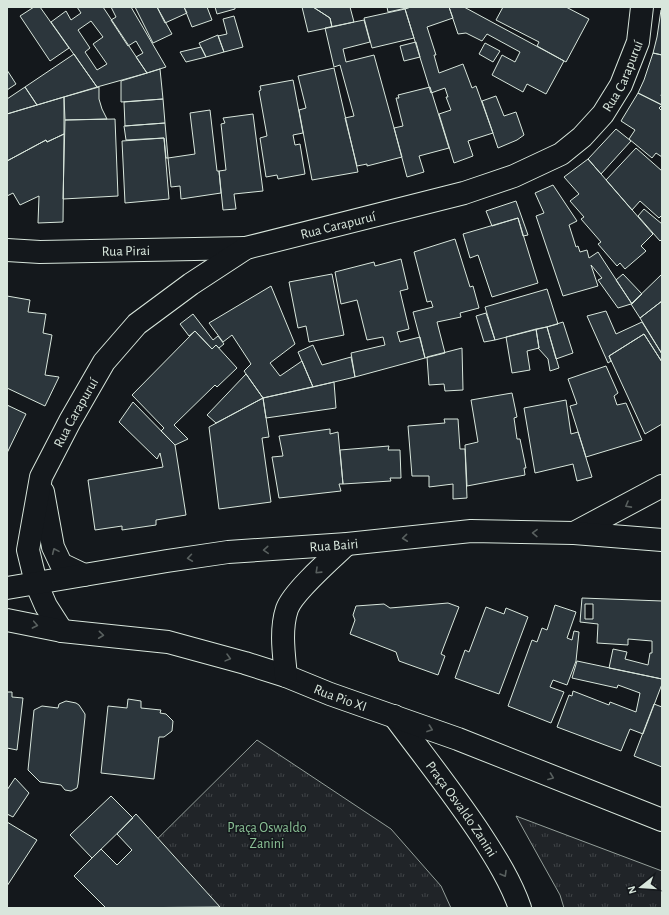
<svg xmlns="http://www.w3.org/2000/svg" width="669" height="915" font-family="'Alegreya Sans',sans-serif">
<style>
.park{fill:url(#park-tufts);stroke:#939e99}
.building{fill:#2c363c;stroke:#d8e6dc;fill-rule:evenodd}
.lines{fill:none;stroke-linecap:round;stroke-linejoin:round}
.street-casing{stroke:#d8e6dc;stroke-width:24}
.primary-casing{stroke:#d8e6dc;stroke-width:24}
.street{stroke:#14181c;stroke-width:22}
.primary{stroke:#14181c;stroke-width:22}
.oneway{stroke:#59605f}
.labels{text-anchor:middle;stroke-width:3;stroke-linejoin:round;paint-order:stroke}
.street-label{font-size:14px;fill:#d8e6dc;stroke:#14181c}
.park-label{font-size:14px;fill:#8ac095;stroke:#14181c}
</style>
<defs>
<pattern id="park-tufts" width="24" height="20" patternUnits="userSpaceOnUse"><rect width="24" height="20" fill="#202428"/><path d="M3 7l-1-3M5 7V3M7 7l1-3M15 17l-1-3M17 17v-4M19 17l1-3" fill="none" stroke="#404447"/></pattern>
</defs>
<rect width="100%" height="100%" fill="#14181c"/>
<path class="park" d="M257,740l134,89 50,57 10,22h-287l-39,-37z
M516,816l146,55v37h-98l-4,-13z"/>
<path class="building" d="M34,7h6l29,41 -19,13 -30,-45z
M77,7h26l44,66 -50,14 -46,-65 15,-11 5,9 10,-7zM91,21l12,16 -10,7 14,20 -10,6 -12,-18 5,-4 -12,-18z
M111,7h20l35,60 -19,6 -11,-16 7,-4 -7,-12 -8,5 -17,-26 5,-3z
M135,7h22l15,27 -19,9z
M157,7h27l3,6 -22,10z
M184,7h23l5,13 -20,7z
M215,7h20v2l-18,5z
M302,7h11l17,11 2,9 -24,5z
M313,7h37l4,15 -22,5 -2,-9z
M387,7h24l-23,5z
M411,7h38l4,11 -26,9 9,28h-2l5,18 24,-9 9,24 4,-2 17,47 -25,8 5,15 -19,7 -15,-49 12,-4 -5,-13h2l-3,-9 -14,5 -26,-84z
M449,7h15l100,54 -18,33 -19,-10 -4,8 -31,-17 10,-20 13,7 5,-10 -33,-18 -5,7 -16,-8 -8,1z
M503,7h63l23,12 -23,43 -29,-16 2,-4 -43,-22z
M405,9l9,29 -42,10 -8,-30z
M661,10l1,1v44l-9,-2 4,-16z
M234,16l9,31 -19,5 -6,-16 9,-2 -4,-15z
M364,20l6,22 -27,7 3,13 28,-7 28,102 -35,9v-2l-10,2 -12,-48 9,-2 -14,-51 -6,2 -9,-39z
M218,35l6,17 -18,5 -7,-14z
M416,42l4,15 -16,4 -4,-15z
M485,43l15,8 -7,11 -14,-8z
M201,47l5,10 -20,5 -6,-10z
M653,53l9,2v37l-1,4 1,1v8l-24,-12 6,-13z
M74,54l23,33 -60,18 -12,-18z
M334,68l24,104 -46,8 -13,-70 7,-2 -8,-32z
M160,69l3,30 -42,3v-21z
M7,70l9,14 -9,6z
M293,80l10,53 -10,2 2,10 5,-1 5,30 -27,5 -1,-4 -11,2 -6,-39 7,-2 -8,-45 2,-1 -1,-4z
M25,87l12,18 -30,9v-15z
M99,87v12l3,10 5,10 -42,1 -1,-23z
M430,87l19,61 -30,8 5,16 -17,5 -13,-49 9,-2 -7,-28h3l-1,-3z
M638,93l24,12 -3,3 3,3v46l-6,-4 -4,5 -23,-19 6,-9 -14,-9z
M496,96l8,20 12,-4 8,23 -7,5 -19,8 -16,-47z
M64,97v37l-17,8 -1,-2 -39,21v-47z
M163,99l2,24 -40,3 -1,-24z
M210,110l7,61h2l2,22 -40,6 -1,-13 -9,1 -3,-29 27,-4 -5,-41z
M253,114l10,77 -29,3 2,15 -13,1 -4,-39 7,-1 -5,-46 4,-1 -2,-5z
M115,119l3,77 -55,3 2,-79z
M165,123l3,35h-2l-2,-20 -38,2 -2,-14z
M616,129l15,12 -30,33 -13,-15z
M64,134l-1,88 -25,1 1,-27 -19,9 -7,-12 -6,3v-35l39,-21 1,2z
M164,138l5,61 -44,4 -3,-62z
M636,148l26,23v44l-3,3 -19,-17 -8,9 -26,-30z
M588,159l65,75 -12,12 5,5 -21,18 -5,-6 -3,3 -19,-22 3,-2 -20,-23 3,-2 -14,-16 9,-7 -15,-17z
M553,185l24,36 -8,4 7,22 2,-1 2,6 7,-2 2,8 9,-6 34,52h-1l-13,4 -20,-28 4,-2 -11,-13 7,21 -35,10 -27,-80 8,-3 -9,-20z
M516,201l12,34 -5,1 -5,-18 -26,8 -6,-15z
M644,209l18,15v15l-2,2 -22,-25z
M518,218l20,65 -46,14 -14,-42 -8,3 -7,-24z
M455,239l15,48 3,-1 6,22 -19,5 1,4 -24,5 8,31 -20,5 -12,-46 20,-5 -2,-6 -4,1 -13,-50z
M401,259l7,30 -8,2 9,38 -12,3 3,10 20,-5 5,21 -70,19 -4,-24 34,-8 -2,-8 -16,3 -10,-40 -16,4 -6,-32 39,-10 1,4z
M332,274l12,61 -35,7 -3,-16 -8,2 -9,-46z
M623,274l19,20 -10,10 -16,-24z
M662,274v27l-22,17 -9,-14z
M271,286l24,58 -25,19 10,13 22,-15 11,26 -50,11 -19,-27 7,-7 -19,-29 -9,7 -14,-19z
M547,289l11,35 -63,16 -10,-33z
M7,296l23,4 -2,12 18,2 -3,19 9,2 -7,40 14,2 -14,29 -38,-18z
M662,301v53l-22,-36z
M606,311l10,23 26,-12 20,32v8l-18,-28 -35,22 2,5 -3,2 -21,-47z
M486,313l9,27 -11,2 -8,-26z
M193,314l20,26 5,-4 6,8 -5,4 -3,-3 -4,4 -17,-18 -6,5 -9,-12z
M563,322l10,31 -17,6 -9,-32z
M547,327l12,41 -9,3 -2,-12 -10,-11h1l-3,-19z
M536,329l3,19 -12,3 3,19 -18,3 -6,-36z
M195,331l17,18 4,-4 21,23 -20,19 -2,-2 -41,40 14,14 -13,6 -14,-14 3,-3 -32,-33z
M644,334l18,28v62l-17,10 -36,-78z
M313,345l9,20 29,-8 4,20 -42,10 -15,-35z
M462,348l1,42 -18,1 -1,-7 -15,1 -2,-28z
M606,366l12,27 -4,3 3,9 9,-2 16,37 -56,17 -16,-51 7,-2 -9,-25z
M246,374l17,24 -47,25 -9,-8z
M334,382l2,26 -70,10 -3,-20z
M512,393l5,24 -3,1 3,21h3l6,29h-2l1,7 -58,11 -2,-41 13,-3 -7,-42z
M263,398l6,39 -7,1 9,64 -52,7 -10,-82z
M566,400l5,34 7,-2 14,45 -15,4 -4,-17 -38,9 -11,-65z
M133,402l42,43 11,70 -30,5v5l-34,5v-4l-27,4 -7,-50 75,-13 -3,-14 -3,6 -38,-37z
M7,405l19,9 -19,39z
M444,419h14l2,30h5l2,49 -14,1v-15l-24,3v-11h-17l-4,-50 37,-3z
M330,429v5l8,-2 5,52h-4l2,7 -62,7 -7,-41 11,-1 -4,-20z
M389,446l-1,4h12l1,28h-11l1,3 -48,3 -3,-34z
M582,598l80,3v78l-53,-11 4,-19 14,3 -2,7 23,6 2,-12h2v-12l-24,-2v6l-31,-2 1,-19 -18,-2zM585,604h8v15h-8z
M448,603l11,4 -18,47 4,2 -7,19 -39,-14 -3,-9 -46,-18 5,-14 -2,-5 3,-9 28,-2 6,4z
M555,605l21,7 -9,26 5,2 2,-9 5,1 -3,29 -9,24 -14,-5 -3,7 14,5 -13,31 -43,-17 24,-66 5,2 5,-14 5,2z
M486,607l18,7 2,-6 22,9 -29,77 -44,-16 10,-28 4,2z
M577,661l85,18v5l-19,50 -13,-5 -9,22 -64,-24 12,-32 3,1 1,-5 36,14 1,-3 26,10 4,-19 -22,-8 -1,3 -45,-10z
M7,692h5v5l11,1 -6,52 -10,-2z
M128,699l13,2v7l20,2 -1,3 6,1 7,7 -1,10 -8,6h-5l-5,42 -53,-6 7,-67 19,2z
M66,701l10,2 3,2 6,9v3l-7,67 -1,4 -6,3 -6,-1 -4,-5 -21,-3 -12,-12 6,-60 8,-4 16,2 1,-4z
M654,704l8,3v60l-28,-11z
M15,778l14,15 -16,24 -6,-3v-24z
M111,796l22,22 -41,40 -22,-23z
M136,814l84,93 -114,1 -32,-32 27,-27 16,16 15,-15 -15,-16z
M7,822l30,18 -30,46z"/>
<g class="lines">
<g class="street-casing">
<g id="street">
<path id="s1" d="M7,250l33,2 206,-4"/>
<path d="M43,492l10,55 8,17 23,11"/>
<path d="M574,533l88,-47"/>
<path id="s2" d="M62,631l-16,-25 -10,-23 -8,-33 13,-73 29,-56 34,-59 33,-38 54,-40 55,-36 218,-55 50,-17 47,-22 21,-17 21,-23 18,-29 17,-43 4,-35"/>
<path id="s3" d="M394,716c29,39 60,78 87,119 15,23 30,47 39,73"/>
</g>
</g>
<g class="primary-casing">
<g id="primary">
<path id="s4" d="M7,588l160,-27 61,-9 119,-8 124,-13 103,2 88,7"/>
<path id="s5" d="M7,620l55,11 106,11 77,21 41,13 44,18 128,45 204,81"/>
<path d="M286,676c-2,-21 -6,-46 1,-67 6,-17 45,-51 60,-65"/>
</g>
</g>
<use href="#street" class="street"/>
<use href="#primary" class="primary"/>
</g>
<defs><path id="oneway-chevron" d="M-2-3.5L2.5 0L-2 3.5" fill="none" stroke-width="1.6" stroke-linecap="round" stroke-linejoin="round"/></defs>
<g class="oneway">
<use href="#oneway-chevron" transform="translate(628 505) rotate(151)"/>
<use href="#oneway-chevron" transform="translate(535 533) rotate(-179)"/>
<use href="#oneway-chevron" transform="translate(405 538) rotate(174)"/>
<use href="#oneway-chevron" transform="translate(266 550) rotate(176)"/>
<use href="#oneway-chevron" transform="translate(55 551) rotate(-114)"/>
<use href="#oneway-chevron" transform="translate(190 558) rotate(172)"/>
<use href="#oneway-chevron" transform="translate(318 571) rotate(136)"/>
<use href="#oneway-chevron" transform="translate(35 625) rotate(11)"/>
<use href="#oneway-chevron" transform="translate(101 635) rotate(6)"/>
<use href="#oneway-chevron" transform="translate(228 658) rotate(15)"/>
<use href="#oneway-chevron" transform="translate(430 729) rotate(20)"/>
<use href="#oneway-chevron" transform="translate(551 777) rotate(21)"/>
<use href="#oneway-chevron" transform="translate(504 874) rotate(60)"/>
</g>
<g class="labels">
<g class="street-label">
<text dy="5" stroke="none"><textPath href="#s2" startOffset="908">Rua Carapuruí</textPath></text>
<text dy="5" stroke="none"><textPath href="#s2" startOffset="572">Rua Carapuruí</textPath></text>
<text dy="5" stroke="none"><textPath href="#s1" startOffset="119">Rua Pirai</textPath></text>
<text dy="5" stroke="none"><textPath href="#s2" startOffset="236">Rua Carapuruí</textPath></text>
<text dy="5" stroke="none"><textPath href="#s4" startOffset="330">Rua Bairi</textPath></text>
<text dy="5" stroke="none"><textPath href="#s5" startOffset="344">Rua Pio XI</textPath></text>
<text dy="5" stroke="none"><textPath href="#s3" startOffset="115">Praça Osvaldo Zanini</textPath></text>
</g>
<g class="park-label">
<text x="267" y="832">Praça Oswaldo<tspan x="267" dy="16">Zanini</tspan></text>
</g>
</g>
<rect width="669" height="915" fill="none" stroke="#d8e6dc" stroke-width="16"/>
<g transform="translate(641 887) rotate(253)" stroke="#14181c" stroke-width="3" paint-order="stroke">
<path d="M0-3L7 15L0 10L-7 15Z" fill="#d8e6dc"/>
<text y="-6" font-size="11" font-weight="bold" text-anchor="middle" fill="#d8e6dc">N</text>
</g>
</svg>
